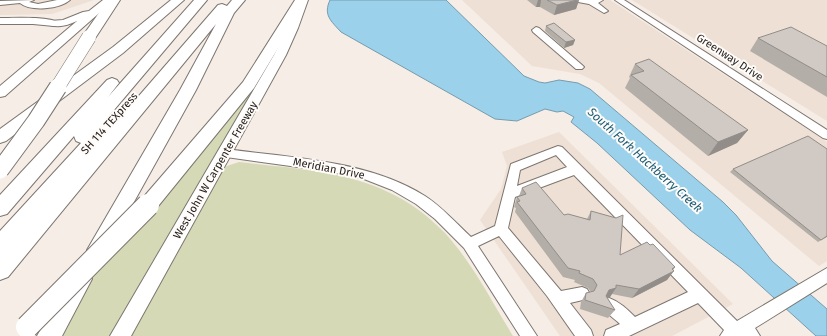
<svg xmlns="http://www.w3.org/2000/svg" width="827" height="336" font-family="'Fira Sans',sans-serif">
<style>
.built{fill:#eee0d4}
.green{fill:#d5d9b5}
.water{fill:#9bd1ea;stroke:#779cad}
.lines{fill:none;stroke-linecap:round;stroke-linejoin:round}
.minor-casing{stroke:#7d7670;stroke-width:2}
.major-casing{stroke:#7d7670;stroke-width:2}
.highway-casing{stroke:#7d7670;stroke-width:2}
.minor{fill:#fff;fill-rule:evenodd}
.major{fill:#fff;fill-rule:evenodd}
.highway{fill:#fff;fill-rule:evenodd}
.highway-bridge-far2-casing{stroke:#7d7670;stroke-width:15;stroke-linecap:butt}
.highway-bridge-far1-casing{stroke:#7d7670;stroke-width:19;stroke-linecap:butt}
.highway-bridge-casing{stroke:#7d7670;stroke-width:24;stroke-linecap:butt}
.highway-bridge-far2{stroke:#fff;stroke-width:14}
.highway-bridge-far1{stroke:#fff;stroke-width:17}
.highway-bridge{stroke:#fff;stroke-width:22}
.wall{fill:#b4aea9}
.shaded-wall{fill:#928d89}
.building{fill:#d1cac4;stroke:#928d89}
.labels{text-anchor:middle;stroke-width:4;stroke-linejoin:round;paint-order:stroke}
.street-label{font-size:11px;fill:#24211e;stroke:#fefbf8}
.water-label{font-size:12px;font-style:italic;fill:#185b75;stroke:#fefbf8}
</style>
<rect width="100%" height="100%" fill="#f5ede6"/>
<path class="built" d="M0,0h94l-42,14 -52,1z
M462,0h148l217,142v119l-8,5 -220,-183 -19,-9 -48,-8z
M632,0h195v121z
M559,132l174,172 -61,32h-112l-80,-116 21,-31 6,-23 -5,-14z"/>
<path class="green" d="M283,40l-173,296h-50l33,-61 63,-69 80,-95z
M239,162c77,9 147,10 205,70 28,30 48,70 69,104h-386l94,-165 6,-5z"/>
<path class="water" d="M330,0h116l78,76 15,6 6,1 14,-3 19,3 12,6 133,113 13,13 36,46 55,48v27h-11l-75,-68 -51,-38 -93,-87 -26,-21 3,-5 -11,-6 -6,1 -12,-3 -28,12 -22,-2 -154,-87c-10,-11 -18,-17 -11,-32z"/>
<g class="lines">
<g class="minor-casing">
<path id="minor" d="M34,0l-5,2 9,2 19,-4h13c-10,9 -39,12 -50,3l-20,2v-4z
M577,0h26l-5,3 10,8 -4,2 -15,-9 -11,-2z
M615,0h9l203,130v9l-4,-1z
M0,18c12,0 51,-2 58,5l-4,3 -21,-2h-33z
M536,27l3,1 43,37 2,2 -2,2h-6l-43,-37 -1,-2z
M558,146l4,1 175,174 90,-53v15l-72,45 5,8h-40l4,-6 -26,-27 -69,33h-25l2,-6 14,-6c-6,-6 -15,-11 -19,-19l3,-5 5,-2c11,4 18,11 26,19l53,-25 -114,-117 -59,22 -7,31 53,63 21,-4 5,2 3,5 -3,5 -17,4 21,27 2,6h-18l-28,-40 -48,-60 -21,10 59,90h-17l-56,-88 -29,-29 -19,-15 -24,-14 -28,-11 -37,-8 -101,-14 -4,-1 -2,-3 2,-3 4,-1c66,9 141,11 199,47 17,11 31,27 46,41l24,-11 16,-62zM556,155l11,12 -50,19 3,-16z"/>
</g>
<g class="major-casing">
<path id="major" d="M103,0h11l-109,96 -5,1v-11l77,-65c-9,4 -17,7 -27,4l-1,-2 1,-2 13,-1 20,-8 6,-1z
M298,0h10l-10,28 -12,27 -155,281h-21l164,-281 14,-27z"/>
</g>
<g class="highway-casing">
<path id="highway" d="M108,0h12l-26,40h-10l-2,-3z
M171,0h13l-61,53 -117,88 -6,2v-14l113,-82z
M194,0h13l-104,123 6,2 2,3 107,-123 4,-1 5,2 5,-6h13l-11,13 -38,77 -92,166 -7,3 -7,-3 -3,-6 93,-160 36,-66 -208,253 -8,3v-49l81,-88 -5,-2 -2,-5 -67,78 -7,2v-21l107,-115 5,-2 5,2 2,3 -11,14z
M295,0h12l-53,88 -99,122 -7,3 -7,-3 -3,-5 3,-5 102,-118z
M81,269l8,3 3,7 -30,57h-25l36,-64z"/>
</g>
<use href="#minor" class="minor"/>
<use href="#major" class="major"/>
<use href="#highway" class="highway"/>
<g class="highway-bridge-far2-casing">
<path id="highway-bridge-far2" d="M57,88l32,-51"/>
</g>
<g class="highway-bridge-far1-casing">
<path id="highway-bridge-far1" d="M0,170l36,-49 22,-34"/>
</g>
<g class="highway-bridge-casing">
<path id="highway-bridge" d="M27,327l121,-122"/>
</g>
<use href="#highway-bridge-far2" class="highway-bridge-far2"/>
<use href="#highway-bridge-far1" class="highway-bridge-far1"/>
<use href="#highway-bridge" class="highway-bridge"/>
</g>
<path class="wall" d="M527,0h52l-3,9 -22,6 -14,-8h-4z
M546,26l29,14 -2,5 -9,3 -19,-17z
M758,38l69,8v51l-77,-46z
M635,64l113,66 -11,13 -29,13 -83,-68 5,-10 -1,-1z
M827,149v88l-9,5 -88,-70 3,-3z
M522,188l42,27 23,4 4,-8 29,44 30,-10 25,22 -8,13 -35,18 -20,-4 -2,3 -3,1 8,12 -7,8 -28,-9 1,-7 5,-9 5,-1 -3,-4 -14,-6 1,-2 -12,-3 -48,-65 1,-4 -2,-1 3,-10 2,-1z"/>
<path class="shaded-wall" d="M538,0h3l-1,7h-4z
M579,0l-3,9 -22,6 3,-10z
M575,40l-2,5 -9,3 2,-6z
M748,130l-11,13 -29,13 10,-14z
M675,267l-6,7 5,-3 -7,9 -35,18 7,-9z
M616,288l-6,9 -7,2 6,-9z"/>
<path class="building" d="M547,0h30l-20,5z
M554,23l21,17 -9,2 -20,-16z
M791,27l36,19v31l-69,-39z
M649,59l99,71 -30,12 -87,-67 13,-4 -9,-7z
M808,136l19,13v87l-6,4 -88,-71z
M536,182l28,33 4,-1 22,6 1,-9 25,7 7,-3 -3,40 27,-13 3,3 3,-1 22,23 -3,2 2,2 -35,18 -23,-4v3l-7,2 -3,6 9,14 -30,-10 1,-7 8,-2 3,-6 -4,-6 -14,-6 1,-2 -12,-3 -51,-66 3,-1 -3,-4 9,-3 -4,-6z"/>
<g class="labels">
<g class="street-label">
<text transform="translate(730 57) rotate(33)" y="4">Greenway Drive</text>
<text transform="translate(109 123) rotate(-48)" y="4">SH 114 TEXpress</text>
<text transform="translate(329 168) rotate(11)" y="4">Meridian Drive</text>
<text transform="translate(215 170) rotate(-60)" y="4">West John W Carpenter Freeway</text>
</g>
<g class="water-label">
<text transform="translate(645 160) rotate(42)" y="4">South Fork Hackberry Creek</text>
</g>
</g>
</svg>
